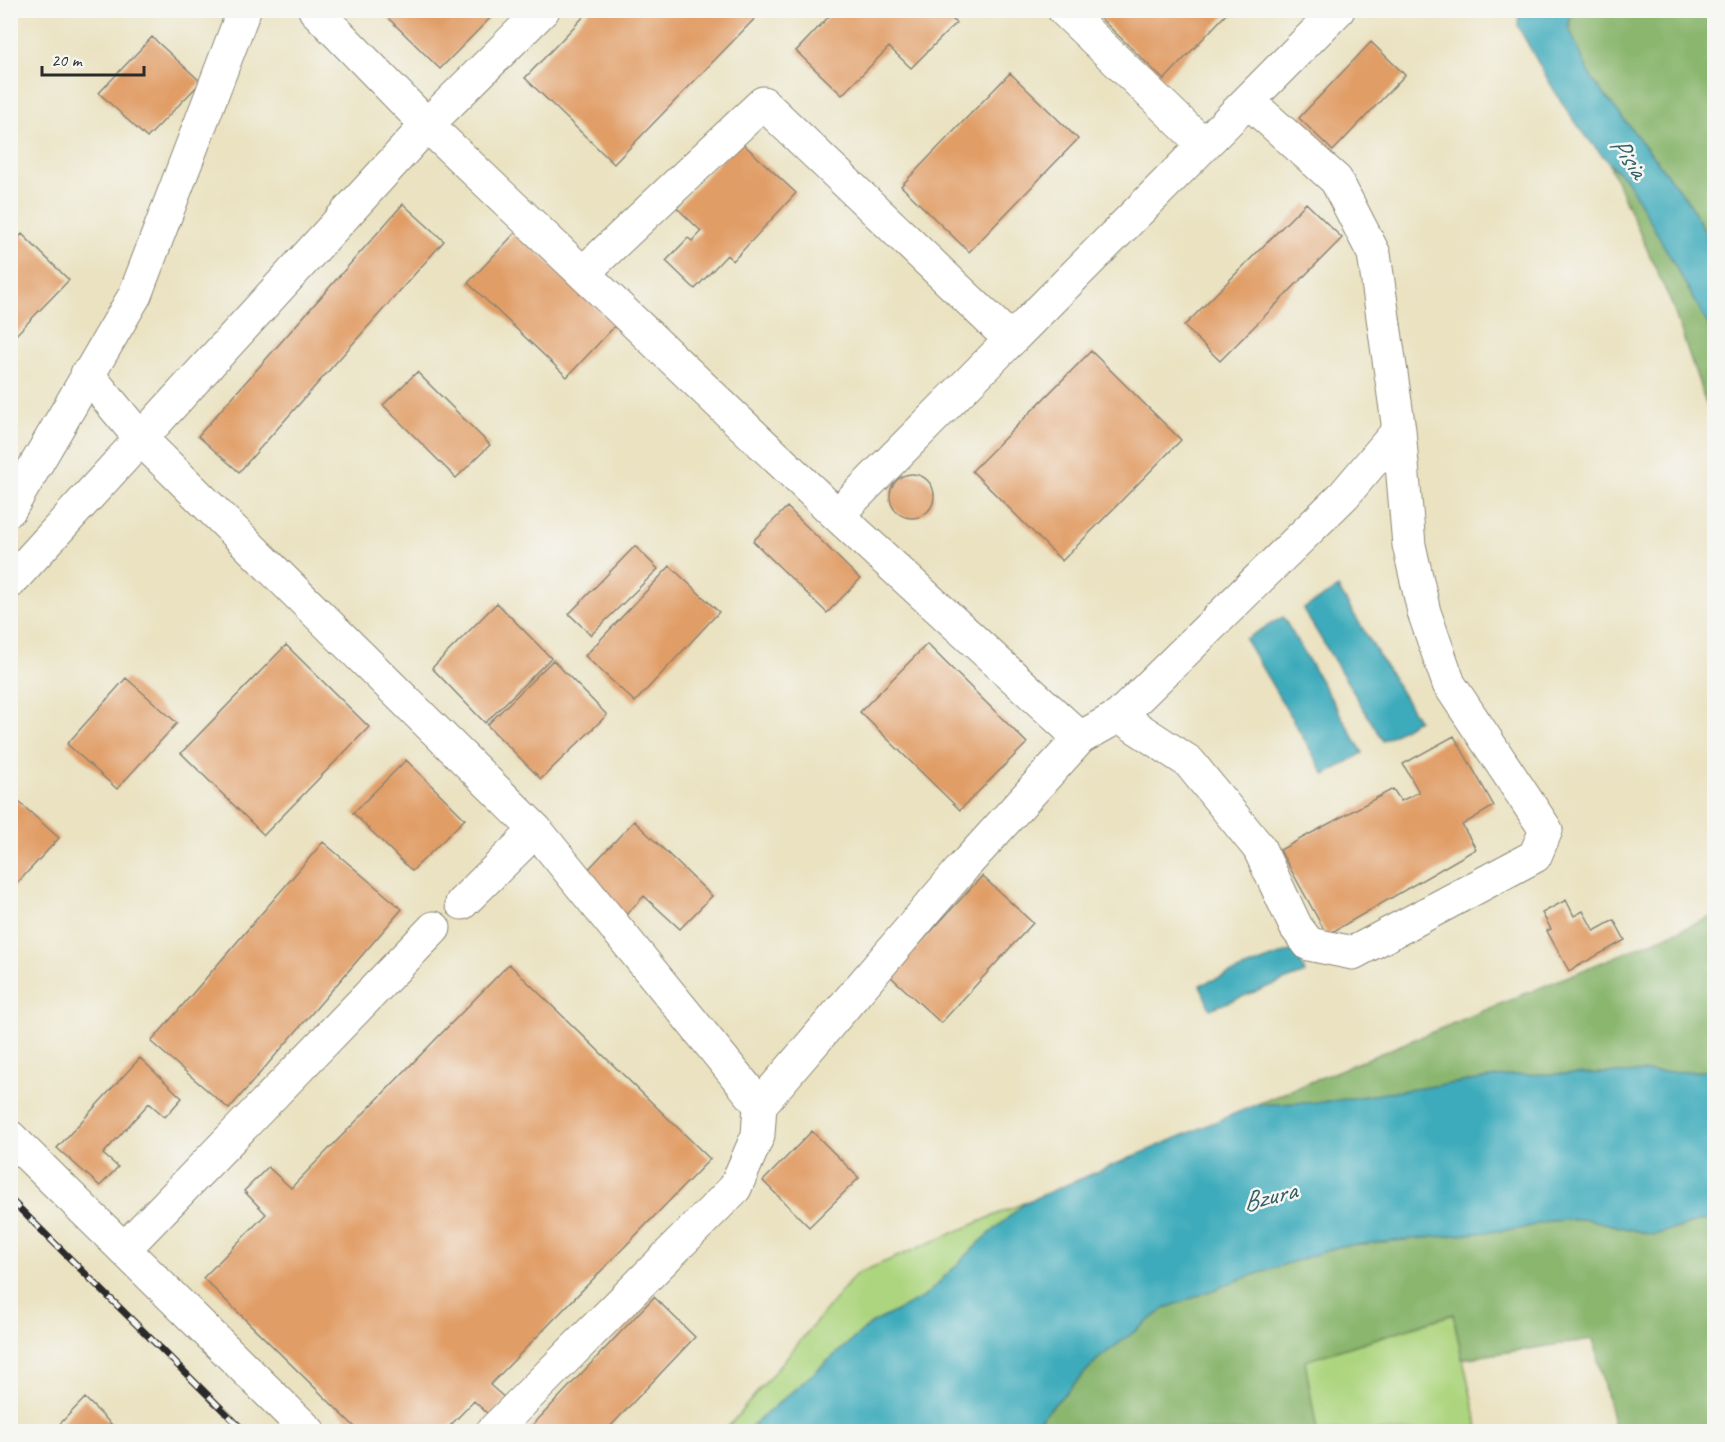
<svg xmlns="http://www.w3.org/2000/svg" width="1725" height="1442" font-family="Caveat,sans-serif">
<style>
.green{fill:#add57f;stroke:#6c8055;stroke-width:1.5}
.forest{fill:#8ab66e;stroke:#5a704c;stroke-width:1.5}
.water{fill:#3dabbb;stroke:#346b73;stroke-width:1.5}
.building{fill:#e19d66}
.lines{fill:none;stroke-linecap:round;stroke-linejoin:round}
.minor-casing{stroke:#8a8676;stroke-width:35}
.minor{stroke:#fff;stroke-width:33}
.rail-casing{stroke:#2b2b2b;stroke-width:7}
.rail{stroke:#f6f6f2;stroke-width:4.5;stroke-dasharray:14;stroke-linecap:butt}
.labels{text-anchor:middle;stroke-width:5;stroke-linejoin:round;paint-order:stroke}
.water-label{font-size:27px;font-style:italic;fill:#325e65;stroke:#f6f6f2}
</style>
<rect width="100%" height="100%" fill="#f6f6f2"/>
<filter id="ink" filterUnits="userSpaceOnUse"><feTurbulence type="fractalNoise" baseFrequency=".0167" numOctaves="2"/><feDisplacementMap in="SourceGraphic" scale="12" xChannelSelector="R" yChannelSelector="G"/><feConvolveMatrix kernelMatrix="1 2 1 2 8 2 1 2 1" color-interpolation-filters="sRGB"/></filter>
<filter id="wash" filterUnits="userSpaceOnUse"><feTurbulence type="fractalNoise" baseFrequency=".008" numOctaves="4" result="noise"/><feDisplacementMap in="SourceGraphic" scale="24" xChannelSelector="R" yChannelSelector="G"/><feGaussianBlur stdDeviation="1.35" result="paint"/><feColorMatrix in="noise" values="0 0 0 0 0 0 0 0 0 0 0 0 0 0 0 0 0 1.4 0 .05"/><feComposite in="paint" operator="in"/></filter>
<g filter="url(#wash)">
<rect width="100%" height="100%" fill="#eae2c1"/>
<path class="green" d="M1026,1202l-47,41 -55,54 -53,27 -125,107 -22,1 132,-158z
M1453,1314l26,117h-162l-13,-70z"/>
<path class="forest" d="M1570,11h144v239c-8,-16 -16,-33 -26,-48 -31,-47 -126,-134 -118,-191z
M1609,164l18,16 82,146 5,25v75l-42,-121z
M1714,916v155l-203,4 -186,27 -70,3z
M1586,1219l68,16 51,-15 9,2v208l-99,1 -22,-92 -131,20 -9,-45 -148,47 12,70 -289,1 70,-73 68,-51 78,-30 97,-32 178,-17 29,-8z"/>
<path class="water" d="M1519,11h51l-2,15 24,53 97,123 25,48v101l-5,-25 -82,-146c-50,-45 -77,-95 -109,-154z
M1338,588l80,132 -35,21 -80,-132z
M1283,617l80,136 -38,22 -80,-136z
M1296,949l9,24 -95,36 -10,-24z
M1714,1071v151l-9,-2 -51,15 -68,-16 -38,2 -29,8 -178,17 -97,32 -78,30 -68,51 -70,72h-282l125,-107 53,-27 55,-54 47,-41 229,-97 70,-3 186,-27z"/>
<g id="blocks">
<path class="building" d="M380,10h118l-58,59z
M590,10h173l-149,154 -89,-86z
M835,10h108l13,13 -45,45 -22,-21 -47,48 -46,-44z
M1092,10h138l-66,70z
M152,37l49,45 -54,56 -48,-45z
M1371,42l34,33 -72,76 -34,-33z
M1010,73l68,66 -109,113 -68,-66z
M739,140l57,53 -63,68 -6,-6 -32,34 -29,-28 22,-23 4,3 9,-10 -24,-23z
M1306,203l36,35 -122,123 -36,-35z
M403,204l41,37 -205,231 -41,-36z
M516,232l99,94 -48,51 -99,-94z
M22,234l47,46 -59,61v-95z
M1091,351l90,89 -119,121 -90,-90z
M417,372l73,73 -34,33 -73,-73z
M890 496a22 22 0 1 1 44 0a22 22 0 1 1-44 0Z
M787,507l73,72 -33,34 -74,-72z
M635,546l23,23 -67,66 -22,-21z
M670,566l49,46 -84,90 -50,-46z
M497,603l54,55 -66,65 -53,-55z
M927,644l100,99 -67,67 -100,-98z
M286,645l83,82 -105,108 -83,-82z
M553,660l54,55 -66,64 -54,-54z
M126,678l51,45 -60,66 -50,-45z
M1454,736l40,70 -32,19 14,24 -149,86 -47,-85 113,-61 8,12 18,-9 -16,-28z
M406,760l59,59 -53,52 -59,-58z
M10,794l49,44 -49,53z
M634,821l78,75 -32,33 -36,-33 -19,20 -43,-40z
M323,842l79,67 -173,200 -78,-67z
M982,876l51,47 -92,100 -51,-47z
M1566,900l8,16 9,-5 11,20 20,-11 11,20 -56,31 -22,-40 4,-2 -9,-16z
M509,964l201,195 -220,226 16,14 -16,17 -16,-15 -30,31h-84l-157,-154 63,-64 -22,-23 24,-24 23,21z
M140,1058l42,40 -17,19 -16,-14 -46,51 15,13 -18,19 -43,-38z
M812,1131l47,47 -50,49 -46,-46z
M654,1297l41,40 -90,95h-79z
M85,1398l34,34h-67z"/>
</g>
</g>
<g filter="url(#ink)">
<use href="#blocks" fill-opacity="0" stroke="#8a8676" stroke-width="1.5"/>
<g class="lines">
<g class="minor-casing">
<path id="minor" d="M543,10l-116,115 410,390 243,223
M1064,10l140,135
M583,273l180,-170 248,237
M87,374l54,65 395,391 224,275 -2,30 -23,53 -243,244
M10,509l125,-214 109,-285
M837,515l501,-505
M10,582l417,-457 -112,-115
M1119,716l70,46 70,86 37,79 13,17 44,9 182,-97 11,-26 -97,-146 -25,-72 -15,-67 -10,-115 -25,-176 -38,-74 -88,-79
M462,903l74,-73
M760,1105l205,-240 115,-127 39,-22 225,-221 55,-65
M10,1137l299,295
M124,1249l310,-321"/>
</g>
<use href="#minor" class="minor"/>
<g class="rail-casing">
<path id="rail" d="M10,1199l235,233"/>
</g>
<use href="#rail" class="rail"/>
</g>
</g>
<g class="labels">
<g class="water-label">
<text transform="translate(1629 157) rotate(55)" y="9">Pisia</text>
<text transform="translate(1269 1196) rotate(-14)" y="9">Bzura</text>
</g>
</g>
<rect width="1725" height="1442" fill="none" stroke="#f6f6f2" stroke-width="36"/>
<path d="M42 66v9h102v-9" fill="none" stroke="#2b2b2b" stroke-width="3"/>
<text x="51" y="66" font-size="18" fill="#2b2b2b" stroke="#f6f6f2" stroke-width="4.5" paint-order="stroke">20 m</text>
</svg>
